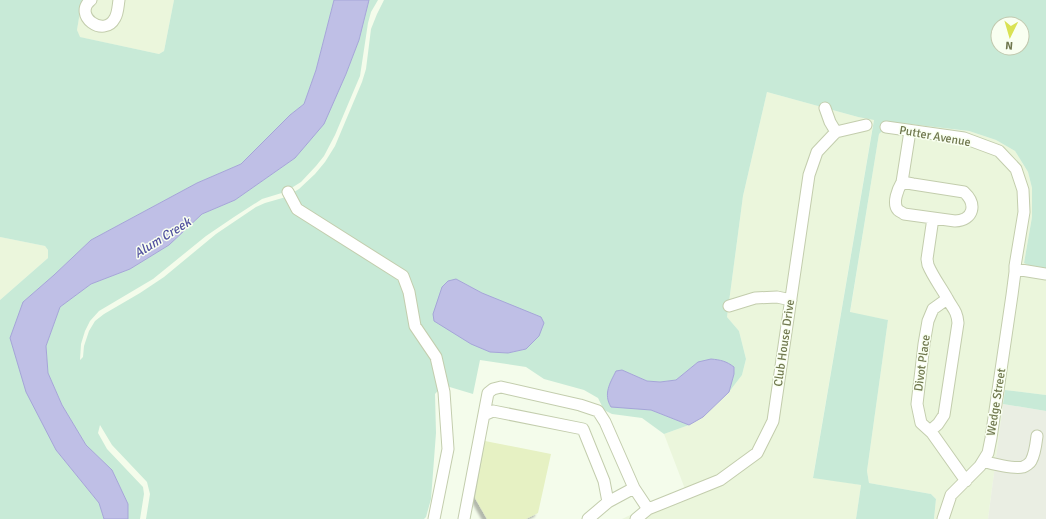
<svg xmlns="http://www.w3.org/2000/svg" width="1046" height="519" font-family="Signika,sans-serif">
<style>
.residential{fill:#ebf6dc}
.industrial{fill:#eaeee3}
.green{fill:#c8ead7;fill-rule:evenodd}
.water{fill:#bfbfe6;stroke:#a5a5d8}
.building{fill:#e6f1c3;filter:url(#shadow)}
.lines{fill:none;stroke-linecap:round;stroke-linejoin:round}
.minor-casing{stroke:#c3cdad;stroke-width:13}
.minor{stroke:#fff;stroke-width:11}
.labels{text-anchor:middle;stroke-width:3;stroke-linejoin:round;paint-order:stroke}
.street-label{font-size:12px;fill:#6f774d;stroke:#f9fff1}
.water-label{font-size:13px;font-style:italic;fill:#51519f;stroke:#f9fff1}
</style>
<defs>
<filter id="shadow"><feDropShadow dx="-3.5" dy="3.5" stdDeviation="1" flood-color="#0004"/></filter>
</defs>
<rect width="100%" height="100%" fill="#f4fceb"/>
<path class="residential" d="M82,0h92l-10,51 -5,3 -80,-17 -2,-7z
M767,92l91,25 16,2 -61,358 48,8 -5,34h-234l63,-30 -21,-55 25,-9 14,-8 26,-25 13,-17 4,-16 -7,-28 -12,-14 16,-121z
M892,122l77,9 27,9 19,11 13,21 4,16v29l-8,46 22,8v124l-41,-5 -17,129h-54l2,-20 -5,-5 -62,-11 -2,-12 21,-151 -38,-7 29,-179z
M0,237l45,9 3,4v8l-48,42z"/>
<path class="industrial" d="M1003,404l43,7v108h-58z"/>
<path class="green" d="M0,0h82l-5,30 3,7 79,17 5,-3 10,-51h160l-18,70 -12,34 -14,11 -49,49 -44,19 -106,57 -37,35 -31,27 33,148 43,53 5,16h-104v-219l48,-42v-8l-3,-4 -45,-9z
M369,0h9l-7,12 -3,11 -8,53 -25,59 -11,21 -8,10 -15,16 -16,10 -23,7 -28,18 -28,19 -53,43 -54,32 -9,10 -5,10 -4,13 -1,16 3,-3 1,-11 5,-15 6,-10 9,-7 36,-21 24,-16 52,-43 40,-27 9,-4 21,-6 13,-8 16,-15 10,-12 10,-16 27,-64 4,-13 5,-40 6,-15 7,-14h662v271l-10,-2 -12,-6 8,-46v-29l-4,-16 -13,-21 -19,-11 -27,-9 -77,-9 -13,12 -29,178 38,8 -21,151 2,12 62,11 5,5 -2,20h-78l5,-34 -48,-7 61,-358 -16,-3 -91,-25 -24,104 -16,121 12,14 7,28 -4,16 -13,17 5,-18 -36,-12 -22,18 -16,2 -13,-1 -25,-11 20,39 9,1 38,15 -25,9 -22,-16 -30,-4 -8,-4 -6,-12 -14,-8 -40,-11 -18,-12 -46,-7 -7,34 -30,-9 -8,9 1,39 -5,66 -5,18 -2,2h-278l4,-25 -3,-12 -35,-37 -12,-20 -2,8 9,16 36,38 1,7 -4,25h-12v-15l-16,-34 -26,-25 -24,-40 -14,-32 -2,-27 14,-39 31,-23 39,-15 39,-24 33,-31 33,-14 60,-42 29,-35 22,-49 13,-34zM998,24h24v24h-24zM456,279l26,14 44,56 -18,4 -18,-1z
M1005,390l41,5v16l-43,-7z"/>
<path class="water" d="M334,0h35l-10,40 -13,34 -22,50 -29,34 -60,42 -33,14 -33,31 -39,24 -39,15 -31,23 -14,39 2,27 14,32 24,40 26,25 16,34v15h-24l-5,-16 -43,-53 -30,-58 -16,-54 13,-36 31,-27 37,-35 106,-57 44,-19 49,-49 14,-11 12,-34z
M456,279l26,14 59,24 3,6 -5,13 -13,13 -18,4 -18,-1 -19,-8 -37,-23 -1,-7 9,-27 6,-6z
M711,359c10,1 15,2 23,8v7l-5,18 -26,25 -14,8 -38,-15 -40,-3c-8,-13 -1,-24 5,-36l6,-1 25,11 13,1 16,-2 22,-18z"/>
<path class="building" d="M485,441l66,13 -13,59 -12,6h-39l-12,-21z"/>
<g class="lines">
<g class="minor-casing">
<path id="minor" d="M91,0c-19,15 13,39 24,18 3,-5 3,-12 4,-18
M825,108l5,14 6,10
M886,127l78,11 35,13 17,18 7,21 1,22 -9,54v6l-3,23 -21,143 -3,15 -8,13 -29,29 -8,24
M902,182l11,2 51,8c13,12 10,28 -9,29l-51,-7c-2,-2 -4,-2 -6,-4 -6,-7 0,-21 4,-28l8,-51
M288,192l9,17 106,67 6,16 6,34 21,31 8,35 4,57 -14,70
M1015,269l31,5
M947,299l-14,10 -5,12 -4,23 -7,60 4,19 11,10 34,48
M729,306l26,-8 22,-1 14,3
M484,415l9,-4 90,18 21,52 4,21
M930,431l8,-7 6,-9 14,-92c-1,-13 -6,-15 -11,-25 -6,-11 -14,-21 -19,-33l-1,-6 6,-41
M983,461c9,3 31,8 40,6 3,-1 7,-4 8,-6 4,-7 5,-17 6,-25
M464,519l24,-126 5,-4 8,-2 79,18 18,6 7,11 29,66 14,21
M588,519l20,-17 26,-14
M636,519l12,-10 72,-29 37,-27 16,-32 36,-246 8,-23 17,-18 2,-2 30,-7"/>
</g>
<use href="#minor" class="minor"/>
</g>
<g class="labels">
<g class="street-label">
<text transform="translate(935 136) rotate(10)" y="4">Putter Avenue</text>
<text transform="translate(784 343) rotate(-82)" y="4">Club House Drive</text>
<text transform="translate(922 363) rotate(-82)" y="4">Divot Place</text>
<text transform="translate(996 402) rotate(-81)" y="4">Wedge Street</text>
</g>
<g class="water-label">
<text transform="translate(162 237) rotate(-32)" y="5">Alum Creek</text>
</g>
</g>
<g transform="translate(1010 36) rotate(185)"><circle r="19" fill="#f9fff1" stroke="#c2c9af"/>
<path d="M0-3L7 15L0 10L-7 15Z" fill="#d9e253"/>
<text y="-6" font-size="11" font-weight="bold" text-anchor="middle" fill="#6f774d">N</text>
</g>
</svg>
